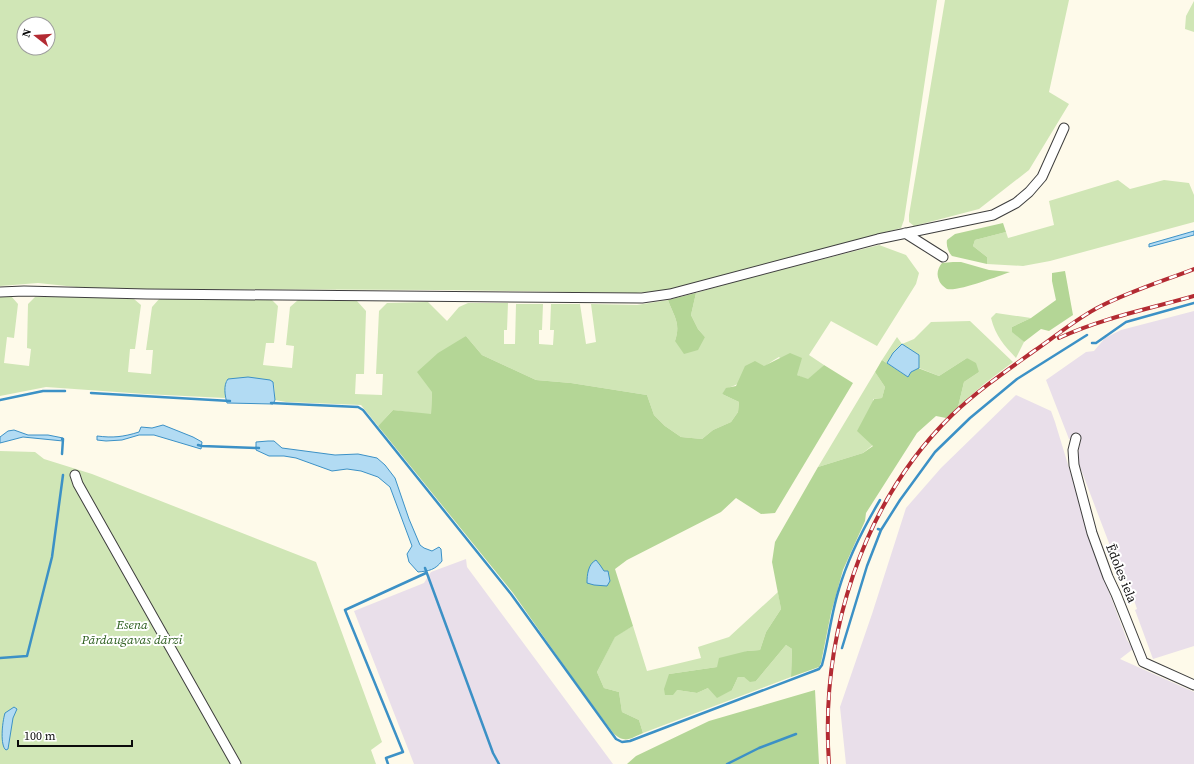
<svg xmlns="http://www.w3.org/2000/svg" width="1194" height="764" font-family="'Source Serif 4',serif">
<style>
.industrial{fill:#e9dfea}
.green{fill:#d0e6b6;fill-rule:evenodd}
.forest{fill:#b4d696}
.water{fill:#b2dbf3;stroke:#3c91c6}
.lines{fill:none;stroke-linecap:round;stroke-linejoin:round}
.stream{stroke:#3c91c6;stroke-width:2.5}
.minor-casing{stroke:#3e3e3e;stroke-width:11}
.minor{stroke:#fff;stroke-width:9}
.rail-casing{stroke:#b32b33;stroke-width:4}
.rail{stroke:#fff;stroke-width:2.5;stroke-dasharray:8;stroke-linecap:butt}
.labels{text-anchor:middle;stroke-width:4;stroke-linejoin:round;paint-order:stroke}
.street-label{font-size:13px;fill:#0b0b0b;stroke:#fff}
.park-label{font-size:13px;font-style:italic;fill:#2d5f1f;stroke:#fff}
</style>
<rect width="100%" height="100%" fill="#fefaea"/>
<path class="industrial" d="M1194,311v335l-41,13 -18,-49 2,-1 -3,-9h-3l-5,-16 -6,-12 -43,-113 4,-20h-12l-23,-59 40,-28 8,-1 11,-13 16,-8z
M1016,395l35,16 4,11 42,138 30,80 6,9 -13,10 74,33v72h-348l-6,-57 32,-93 34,-106 35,-40z
M466,559l1,8 146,197h-199l-60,-153 70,-28 7,-11z"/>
<path class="green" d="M0,0h937l-33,220 -3,8 -233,62 -32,3 -194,-3 -299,-1 -57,-1 -48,-5 -38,3zM24,24h24v24h-24z
M945,0h124l-20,92 20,12 -40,66 -50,39 -65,17 -5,-4v-7z
M1194,1v31l-9,-3 1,-13z
M1118,180l12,9 34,-9 25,3 5,12v27l-144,39 -27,5 -36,-2v-7l-14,-11 2,-6 31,-8 2,6 46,-13 -5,-24z
M879,245l27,10 13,18 -3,11 -39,62 -46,-25 -22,34 15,10 -16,15 -11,-5 -18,-18c-17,10 -35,26 -53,32l-4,5 17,8 -1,10 -7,10 -18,8 -11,9 -21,-2 -16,-11 -11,-11 -7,-20 -76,-12 -35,-3 -54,-25 -16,-19 -34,56 -1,23 -38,-5 -15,16 -17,-21 -75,-3 -11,-2 -1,-16 -48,-3 -1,17 -80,-4 -99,-7 -46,9v-99l11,-1 7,8 -4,34 -7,-1 -3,26 25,3 2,-17 -4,-1 1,-44 7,-7 35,-1 64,3 7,6 -6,44h-5l-2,23 23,2 2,-24h-7l6,-43 8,-9 111,1 7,7 -4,37h-8l-3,22 29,3 2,-22 -8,-1 4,-38 8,-7 59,1 9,10 -2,63h-8l-1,20 27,1 1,-21h-7l3,-63 8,-8 41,-1 19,19 12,-14 9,-4h40l-1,27h-3v14h11l1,-40h27l-1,26h-3v14l14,1 1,-15h-4l1,-26h29l6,40 10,-2 -5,-38 46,1 31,-5c6,17 13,23 7,41l30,-4 -7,-8 -7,-14 5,-22 48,-14z
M996,313l35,5 -19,9 1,5 11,10 -8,16c-12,-13 -20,-21 -25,-40z
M970,321l43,41 -29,22 -26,23 6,-25 15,-10 -12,-14 -28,18 -20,-8v-10l-26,-5 -6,10 -5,-3 15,-23 5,7 12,-5 17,-17z
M875,372l10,15 -3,11 -9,1v46l-10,8 -45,14z
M0,451l35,1 9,7 48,15 224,88 66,180 -11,8 5,14h-376z
M778,592l3,17 -15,23 -6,18 -13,1 -30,16 -48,7 8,16 20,3 11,-5 24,2 6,-13h6l12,4 30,-36 6,4 -1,28 -148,56 -4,-13 -17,-8 -3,-20 -15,-4 -7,-16 18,-36 18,-10 14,45 54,-13 -3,-11 31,-10z"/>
<path class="forest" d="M1003,223l3,9 -31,8 -2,6 14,11v7l-35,-8c-4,-4 -6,-11 -5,-16l8,-6z
M953,262h8l28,8 21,2c-11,4 -53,20 -63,17 -3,-2 -7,-5 -8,-9 -3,-6 -1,-12 3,-17z
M1065,271l8,44 -24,16 -8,-2 -17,13 -12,-10v-5l19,-9 25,-18 -4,-19v-8z
M696,293l-5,22 7,14 7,8 -7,13 -14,4 -9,-13c6,-18 -1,-24 -7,-41z
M466,336l16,19 54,25 35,3 76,12 7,20 11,11 16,11 21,2 11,-9 18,-8 7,-10 1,-10 -17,-8 4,-6 10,-2 9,-20 10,-5 9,5 26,-13 12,5 -5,17 11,4 16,-14 29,18 -78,130 -14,1 -25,-16 -15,14 -94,48 -12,9 18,57 -18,11 -18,35 7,16 15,4 3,20 17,8 4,13c-12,5 -17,11 -29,1l-35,-47 -66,-94 -135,-167 15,-16 38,4 1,-22 -15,-20 21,-19z
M967,358l9,5 3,9 -15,10 -6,25 -12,11 -10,-2 -19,17 -51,80 -1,8 -22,49 -12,43 -10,50 -2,4 -28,10 1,-28 -6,-4 -30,36 -6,1 -6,-5h-6l-6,13 -15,8 -9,-10 -11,5 -20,-3 -4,5h-8l-1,-6 5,-15 48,-7 2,-9 28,-7 13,-1 6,-18 15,-23 -9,-47 3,-20 43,-75 45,-14 10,-7 -16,-15 17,-32 8,-1 3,-11 -10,-15 7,-12 26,17 3,-5 7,-4 21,8z
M815,690l4,74h-192l9,-8 73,-35z"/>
<path class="water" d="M1194,231v4l-45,12v-3z
M902,344l17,11v13l-8,4 -3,5 -21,-14 6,-10z
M248,377l22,3 3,2 2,18 -2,4 -46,-1c-2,-7 -4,-18 1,-24z
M163,425l30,12 9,5 -1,7 -47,-14h-15l-17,5 -16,1 -9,-1v-4c16,2 26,1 42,-4l2,-5 11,1z
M14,430l14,5h20l15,3v3l-40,-4 -23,6v-6l8,-6z
M268,441h6l8,7 53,7 23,-1 19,4 8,7 10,13 14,41 11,26 4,3 8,3 7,-4 2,2 1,12c-7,9 -13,10 -24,11l-9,-10 -2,-8 5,-8 -22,-59 -12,-10 -17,-6 -14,-2 -15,2 -36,-13 -12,-2h-15l-13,-6v-8z
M596,560l4,5 4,6h4l2,10 -3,5 -13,-1 -7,-2c0,-8 1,-19 9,-23z
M14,707l3,2 -4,9 -5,31 -2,1c-6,-4 -4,-27 -1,-37z"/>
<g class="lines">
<path class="stream" d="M1092,343h4l30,-21 68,-19
M91,393l139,8
M0,400l43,-9h22
M271,403l87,4 5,3 148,184 105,145 6,3 8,-1 189,-72 3,-4 2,-8c5,-22 8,-46 15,-68 9,-31 25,-62 41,-89
M62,439h1l-1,15
M198,445l4,1 57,2
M881,530l19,-30 35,-48 35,-34 47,-39 70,-44
M425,568l68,185 6,11
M842,648l25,-82 14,-36 -3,-1
M0,658l27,-2 25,-99 11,-82
M388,764l-2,-6 17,-6 -58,-142 81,-37
M727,764l32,-16 37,-14"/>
<g class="minor-casing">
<path id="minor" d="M905,233l38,24
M0,292l24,-1 123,3 495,4 28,-4 208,-55 115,-24 23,-12 13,-11 13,-15 22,-49
M1076,438l-3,12 1,15 18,68 16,44 8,17 27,68 51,23
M75,475l3,9 158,280"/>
</g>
<use href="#minor" class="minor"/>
<g class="rail-casing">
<path id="rail" d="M1059,338c43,-20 90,-29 135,-42
M829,764c-9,-126 32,-260 123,-349 25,-24 54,-44 82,-64 22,-15 43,-33 67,-45 30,-15 62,-25 93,-37"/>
</g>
<use href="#rail" class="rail"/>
</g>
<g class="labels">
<g class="street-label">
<text transform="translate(1122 573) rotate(68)" y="5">Ēdoles iela</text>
</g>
<g class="park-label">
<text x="132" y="629">Esena<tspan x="132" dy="15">Pārdaugavas dārzi</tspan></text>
</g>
</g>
<g transform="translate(36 36) rotate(287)"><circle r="19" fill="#ffffff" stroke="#9d9d9d"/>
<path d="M0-3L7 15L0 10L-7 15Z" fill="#b32b33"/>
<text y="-6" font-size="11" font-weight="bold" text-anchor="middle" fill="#0b0b0b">N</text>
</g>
<path d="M18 740v6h114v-6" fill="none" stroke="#0b0b0b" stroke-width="2"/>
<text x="24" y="740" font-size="12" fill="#0b0b0b" stroke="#ffffff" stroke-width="3" paint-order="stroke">100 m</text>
</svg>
